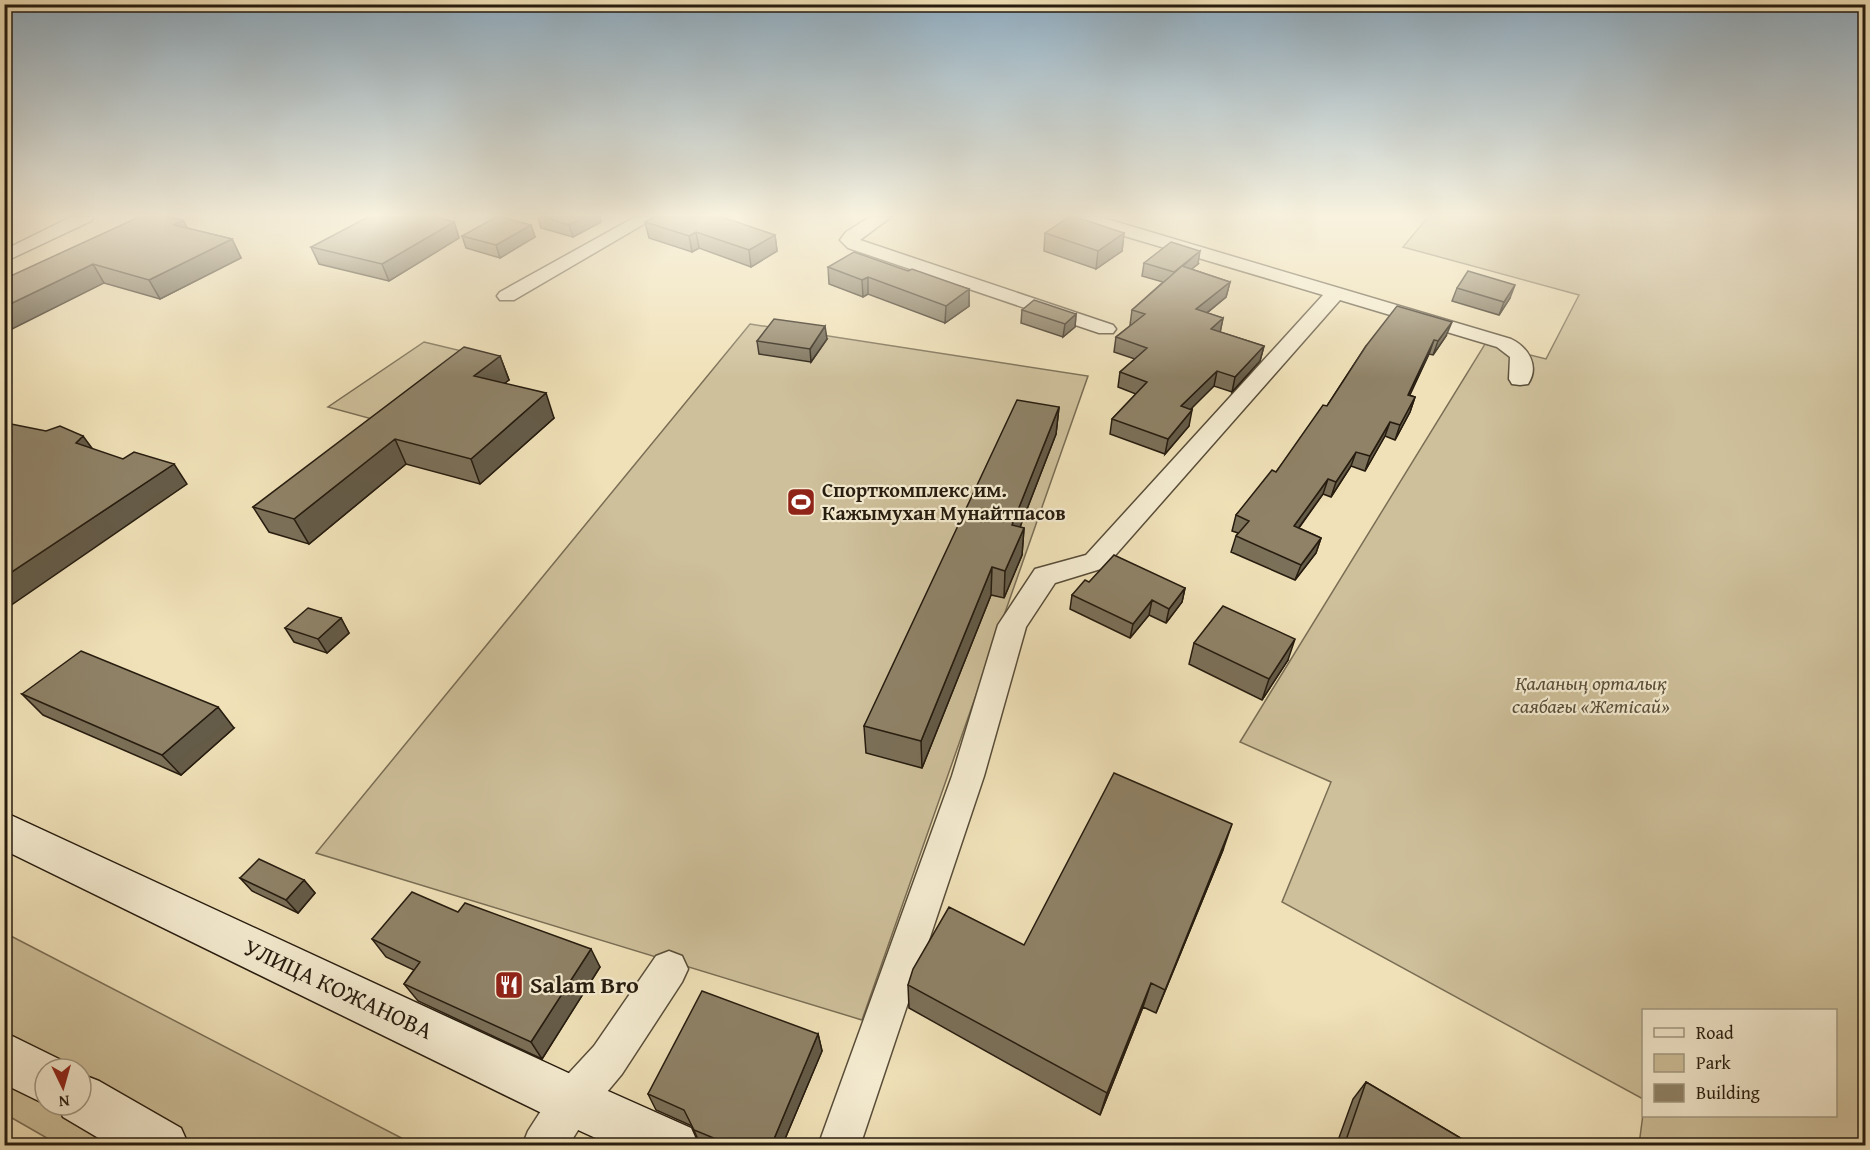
<svg xmlns="http://www.w3.org/2000/svg" width="1870" height="1150" font-family="'Gentium Book Plus',serif">
<style>
.green{fill:#cec09b;stroke:#7a6e55;stroke-width:1.5;fill-rule:evenodd}
.lines{fill:none;stroke-linecap:round;stroke-linejoin:round}
.street-casing{stroke:#584d39;stroke-width:3}
.secondary-casing{stroke:#261c0f;stroke-width:3}
.street{fill:#f5ecd1;fill-rule:evenodd}
.secondary{fill:#f5ecd1;fill-rule:evenodd}
.wall{fill:#7b7059;stroke:#261c0f;stroke-width:1.5}
.shaded-wall{fill:#645b48;stroke:#261c0f;stroke-width:1.5}
.building{fill:#8f8267;stroke:#261c0f;stroke-width:1.5}
.labels{text-anchor:middle;stroke-width:4.5;stroke-linejoin:round;paint-order:stroke}
.poi-label{font-size:20px;font-weight:bold;fill:#261c0f;stroke:#f5ecd1;text-anchor:start}
.park-label{font-size:20px;font-style:italic;fill:#584d39;stroke:#f5ecd1}
.near-poi-label{font-size:24px;font-weight:bold;fill:#261c0f;stroke:#f5ecd1;text-anchor:start}
.near-street-label{font-size:24px;fill:#261c0f;stroke:#f5ecd1}
</style>
<rect width="100%" height="100%" fill="#f0e1b8"/>
<filter id="stains"><feTurbulence type="fractalNoise" baseFrequency=".00333" numOctaves="4"/><feColorMatrix values="0 0 0 0 .2 0 0 0 0 .09 0 0 0 0 .02 0 0 0 .5 -.17"/></filter>
<radialGradient id="worn" r=".72"><stop offset=".6" stop-color="#630" stop-opacity="0"/><stop offset="1" stop-color="#630" stop-opacity=".3"/></radialGradient>
<path class="green" d="M1428,217h437v928h-226l4,-31 193,2v-106h-192l-1,89 -361,-197 49,-120 -91,-40 245,-398 61,15 33,-64 -176,-48z
M750,324l338,52 -226,644 -546,-167z
M424,342l42,10 -94,67 -44,-12z
M5,933l410,212h-356l-54,-31zM45,1069h36v36h-36z"/>
<g class="lines">
<g class="street-casing">
<path id="street" d="M71,217h22l-2,4 -87,41v-12z
M635,217h21l-142,83h-14l-3,-4 3,-4z
M870,217h21l-31,23 253,85 3,4 -3,4h-14l-251,-85 -8,-8 6,-8z
M1072,217h28l411,122c17,8 29,27 17,45l-8,1 -8,-1 -3,-5 1,-22 -13,-10 -157,-47 -236,268 -49,15 -29,44 -42,149 -124,370h-42l134,-370 46,-151 37,-56 51,-14 237,-260 -249,-74z
M669,951l13,5 6,13 -6,13 -60,92 -35,42 -19,30h-46l6,-15 29,-45 37,-40 62,-90z"/>
</g>
<g class="secondary-casing">
<path id="secondary" d="M4,812l586,271 101,45 8,18h-86l-59,-27 -550,-269z
M4,1032l59,29 3,8h-21v35l-41,-20z
M81,1074l18,7 82,47 8,18h-77l-49,-29 -5,-12h23z"/>
</g>
<use href="#street" class="street"/>
<use href="#secondary" class="secondary"/>
</g>
<path class="wall" d="M538,217h62l1,5 -28,15 -32,-9z
M726,219l49,16 2,16 -26,16 -52,-19 -7,4 -43,-14 -4,-16z
M183,220l4,8 45,11 9,19 -81,41 -56,-16 -100,-4z
M454,222l5,16 -70,43 -70,-17 -8,-17z
M531,225l4,12 -35,21 -34,-10 -4,-12z
M1045,233h79l-2,18 -26,18 -52,-18z
M1144,263l54,1 -7,5 39,13 -4,15 -19,16 16,5 -3,14 44,14 -4,15 -28,31 -18,-6 -24,23 -1,17 -24,28 -55,-20 2,-15 24,-25 -18,-7 2,-15 15,-13 -21,-7 2,-15 15,-12h-1l2,-15 31,-28 -21,-6z
M828,267l80,4 61,18v17l-24,17 -77,-29 -5,3 -34,-13z
M1457,288l53,10 -11,17 -47,-14z
M1022,310l54,4 -1,13 -12,10 -42,-14z
M1446,336l-13,19 -4,-1 -20,41 6,2 -5,15 -15,28 -10,-4 -20,35 -14,-5 -20,31 -8,-3 -24,34 22,10 -5,15 -21,27 -64,-28 5,-16 2,-3 -6,-2 4,-16 40,-43 51,-66 39,-60z
M827,339l-16,23 -52,-8 -2,-13z
M500,356l9,24 -5,3 50,35 -74,66 -74,-20 -97,80 -40,-12 -16,-25z
M1059,407l-3,27 -36,93 4,1 -2,27 -18,43 -13,-3 -69,173 -56,-15 -2,-27z
M1089,582l96,6 -3,14 -16,21 -17,-8 -19,23 -60,-29 2,-14z
M341,618l8,15 -22,20 -33,-11 -9,-14z
M1194,643l94,17 -26,40 -73,-36z
M22,694l212,34 -53,47 -138,-60z
M1223,850l-67,163 -13,-6 -43,108 -191,-107 -1,-23 116,-40z
M240,878l64,2 11,13 -17,20 -46,-22z
M458,912l142,55 -58,92 -124,-58 -14,-17 10,-14 -28,-13 -14,-18z
M818,1034l4,17 -40,95h-81l-9,-20 -36,-16 -8,-16z
M1366,1082l108,64h-138l17,-47z"/>
<path class="shaded-wall" d="M584,217h16l1,5 -28,15 -4,-12z
M183,220l10,19 -19,-14z
M454,222l5,16 -70,43 -7,-17z
M531,225l4,12 -35,21 -4,-13z
M696,232l3,16 -7,4 -3,-16z
M1124,233l-2,18 -26,18 2,-18z
M775,235l2,16 -26,16 -2,-17z
M232,239l9,19 -81,41 -11,-19z
M1200,251l-2,13 -26,21 3,-12z
M93,264l11,19 -100,50v-26z
M868,277v17l-5,3 -1,-17z
M1230,282l-4,15 -33,27 3,-15z
M1515,285l-5,13 -11,17 5,-13z
M969,289v17l-24,17 1,-17z
M1076,314l-1,13 -12,10 2,-13z
M1223,318l-3,15 -9,-4z
M1452,322l-6,14 -13,19 5,-14z
M825,326l2,13 -16,23 -1,-13z
M1434,340l-5,14 -26,56 5,-15z
M1264,346l-4,15 -28,31 3,-15z
M500,356l9,24 -26,20 -9,-24z
M1217,371l-3,15 -36,36 3,-16z
M546,393l8,25 -74,66 -9,-25z
M1415,397l-5,15 -15,28 5,-15z
M1059,407l-3,27 -46,119 2,-28z
M1192,410l-3,16 -24,28 3,-15z
M1390,422l-5,14 -20,35 5,-15z
M83,436l14,19 -21,-12z
M395,439l11,25 -97,80 -15,-25z
M1356,452l-5,14 -20,31 5,-15z
M174,464l13,20 -183,126v-33z
M1328,479l-5,15 -34,47 5,-15z
M1024,528l-2,27 -18,43 1,-27z
M1321,538l-5,15 -21,27 6,-15z
M992,567l-1,28 -69,173 -1,-27z
M1185,588l-3,14 -16,21 3,-14z
M1152,600l-3,15 -19,23 3,-14z
M341,618l8,15 -22,20 -9,-14z
M1295,639l-7,21 -26,40 7,-21z
M218,707l16,21 -53,47 -19,-20z
M1232,824l-9,26 -67,163 9,-23z
M304,880l11,13 -17,20 -12,-13z
M591,949l9,18 -58,92 -11,-17z
M1151,983l-8,24 -43,108 7,-22z
M818,1034l4,17 -40,95h-11z"/>
<path class="building" d="M139,217h31l13,3 -9,5 58,14 -83,41 -56,-16 -89,43v-28z
M368,217h67l19,5 -72,42 -71,-17z
M496,217h6l29,8 -35,20 -34,-9z
M544,217h40l-15,8z
M654,217h68l53,18 -26,15 -53,-18 -7,4 -44,-14z
M1069,217h7l48,16 -26,18 -53,-18z
M1171,242l29,9 -26,21 -30,-9z
M854,252l54,19 4,-2 57,20 -23,17 -78,-29 -6,3 -34,-13z
M1182,266l48,16 -34,27 27,9 -12,11 53,17 -29,31 -18,-6 -36,35 11,4 -24,29 -56,-20 35,-37 -27,-10 27,-24 -31,-11 29,-23 -13,-4z
M1468,271l47,14 -11,17 -47,-14z
M1034,300l42,14 -11,10 -43,-14z
M1397,306l55,16 -14,19 -4,-1 -26,55 7,2 -15,28 -10,-3 -20,34 -14,-4 -20,30 -8,-3 -34,47 27,12 -20,27 -65,-29 13,-15 -13,-6 36,-45 4,2 47,-67 4,1 39,-60z
M774,319l51,7 -15,23 -53,-8z
M464,347l36,9 -26,20 72,17 -75,66 -76,-20 -101,80 -41,-12z
M1017,400l42,7 -47,118 12,3 -19,43 -13,-4 -71,174 -57,-15z
M6,423l40,8 14,-5 23,10 -7,7 47,16 11,-7 40,12 -170,113v-153z
M1114,555l71,33 -16,21 -17,-9 -19,24 -61,-29 13,-15 4,2z
M1223,606l72,33 -26,40 -75,-36z
M308,608l33,10 -23,21 -33,-11z
M81,651l137,56 -56,48 -140,-61z
M1114,773l118,51 -67,166 -14,-7 -44,110 -199,-108 5,-16 36,-62 75,38z
M259,859l45,21 -18,20 -46,-22z
M412,892l46,20 7,-9 126,46 -60,93 -127,-58 16,-22 -48,-23z
M702,991l116,43 -47,112h-38l-39,-16 -10,-20 -36,-16z
M1366,1082l108,64h-130z"/>
<linearGradient id="sky" x2="0" y2="1"><stop stop-color="#8fabbe"/><stop offset="0.57" stop-color="#f8f2df"/><stop offset="1" stop-color="#f8f2df" stop-opacity="0"/></linearGradient>
<rect width="1870" height="378" fill="url(#sky)"/>
<defs>
<g id="stadium-square" transform="scale(1.5)"><rect x="-9" y="-9" width="18" height="18" rx="4" fill="#8f2418" stroke="#f5ecd1"/><path d="M0-5a6.5 5 0 1 0 0 10a6.5 5 0 1 0 0-10ZM-3.5-1.8h7v3.6h-7Z" fill="#fff"/></g>
<g id="restaurant-square" transform="scale(1.5)"><rect x="-9" y="-9" width="18" height="18" rx="4" fill="#8f2418" stroke="#f5ecd1"/><path d="M-5-6h1v4h1v-4h1v4h1v-4h1v5L-1.5 .5V6h-2V.5L-5-1ZM5-6V6H3V1.5H1.5Q1.5-4 5-6Z" fill="#fff"/></g>
</defs>
<g fill-rule="evenodd">
<use href="#stadium-square" x="801" y="502"/>
<use href="#restaurant-square" x="509" y="985"/>
</g>
<g class="labels">
<g class="poi-label">
<text x="822" y="497">Спорткомплекс им.<tspan x="822" dy="23">Кажымухан Мунайтпасов</tspan></text>
</g>
<g class="park-label">
<text x="1591" y="690">Қаланың орталық<tspan x="1591" dy="23">саябағы «Жетісай»</tspan></text>
</g>
<g class="near-poi-label">
<text x="530" y="993">Salam Bro</text>
</g>
<g class="near-street-label">
<text transform="translate(338 989) rotate(25)" y="8">УЛИЦА КОЖАНОВА</text>
</g>
</g>
<rect width="1870" height="1150" fill="none" stroke="#f0e1b8" stroke-width="24"/>
<rect x="6" y="6" width="1858" height="1138" fill="none" stroke="#261c0f" stroke-width="3"/>
<rect x="12" y="12" width="1846" height="1126" fill="none" stroke="#261c0f" stroke-width="1.5"/>
<rect x="1642" y="1009" width="195" height="108" fill="#f5ecd1" stroke="#a29983" stroke-width="1.5"/>
<rect x="1654" y="1028" width="30" height="9" fill="#f5ecd1" stroke="#a29983" stroke-width="1.5"/>
<text x="1696" y="1039" font-size="18" fill="#261c0f">Road</text>
<rect x="1654" y="1054" width="30" height="18" fill="#cec09b" stroke="#a29983" stroke-width="1.5"/>
<text x="1696" y="1069" font-size="18" fill="#261c0f">Park</text>
<rect x="1654" y="1084" width="30" height="18" fill="#8f8267" stroke="#a29983" stroke-width="1.5"/>
<text x="1696" y="1099" font-size="18" fill="#261c0f">Building</text>
<g transform="translate(63 1087) rotate(175)"><circle r="28" fill="#f5ecd1" stroke="#a29983" stroke-width="1.5"/>
<path d="M0-4.5L10 22L0 15L-10 22Z" fill="#8f2418"/>
<text y="-9" font-size="16" font-weight="bold" text-anchor="middle" fill="#261c0f">N</text>
</g>
<rect width="100%" height="100%" filter="url(#stains)"/>
<rect width="100%" height="100%" fill="url(#worn)"/>
</svg>
